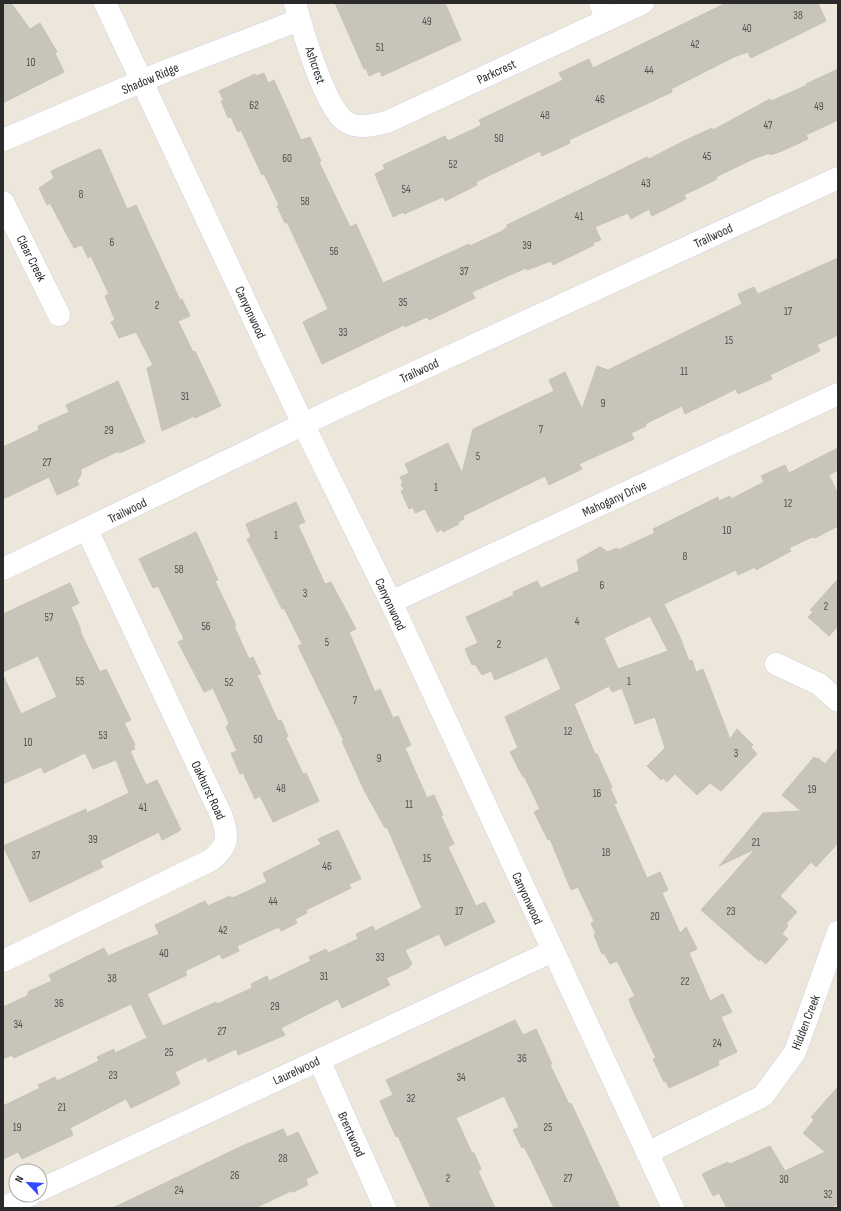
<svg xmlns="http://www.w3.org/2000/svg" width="841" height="1211" font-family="'Sofia Sans Condensed',sans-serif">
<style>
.building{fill:#c7c4ba;stroke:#c8c3b5;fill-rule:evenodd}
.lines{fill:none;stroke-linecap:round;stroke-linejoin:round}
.minor-casing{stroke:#d0d2e3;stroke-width:23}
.minor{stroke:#fff;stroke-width:22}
.labels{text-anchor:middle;stroke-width:4;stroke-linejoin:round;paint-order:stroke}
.number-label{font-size:11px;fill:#51504e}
.street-label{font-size:13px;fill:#2a2a2a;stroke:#fff}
</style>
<rect width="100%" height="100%" fill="#ece6db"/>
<path class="building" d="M3,3h8l19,26 10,-6 17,29 -2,1 9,19 -61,31z
M335,3h110l16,37 -79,36 -2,-5 -11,5 -3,-8 -2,1z
M726,3h92l8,18 -75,37 -3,-6 -14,5 -63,32 1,3 -103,48 1,3 -28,13 -2,-5 -64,31 1,3 -32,16 -2,-4 -39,17 -1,-2 -10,5 -18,-43 10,-5 -2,-4 62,-29 3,5 32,-15 1,-2 -2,-4 84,-40 -4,-7 30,-14 4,9z
M838,69v51l-32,15 2,4 -26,12 -12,4v-2l-17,6 -37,18 1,2 -33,16 2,4 -34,17 -3,-7 -18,10 -3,-6 -33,14 6,13 -8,3 1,2 -41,20 -2,-4 -24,9 -1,-2 -54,24 3,6 -46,22 -2,-3 -22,10 -1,-2 -82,39 -19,-42 25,-13 -41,-87 -2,1 -8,-17 2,-1 -15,-31 -2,1 -21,-45 -3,2 -7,-15 -3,1 -7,-17h3l-5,-10 36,-17 1,2 8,-3 4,10 6,-3 27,60 9,-3 11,24 -2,1 31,65 6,-3 27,59 86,-39 1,2 32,-15 5,-4v-2l140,-68 2,2 33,-17 30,-14 1,2 57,-31 1,2 36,-16 -1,-1z
M99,149l2,1 26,59 9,-4 44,95 2,-1 8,17 -12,5 15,31 2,-1 26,55 -26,12 -1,-2 -32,15 -15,-63 6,-3 -17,-33 -17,6 -8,-16 4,-2 -10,-24 4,-2 -18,-38 -3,2 -6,-13 -8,3 -24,-45 -3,2 -8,-17 15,-10 -3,-7z
M838,258v77l-21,10 3,6 -50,24 2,4 -34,15 -2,-5 -51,25 -3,-8 -37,18 1,2 -15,7 3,6 -55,25 3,5 -33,16 -4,-9 -82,40 1,3 -6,3 1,2 -16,8 -1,-3 -5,3 -12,-23 -10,4 -2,-6 -4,2 -8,-18 3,-1 -3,-6 2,-1 -3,-6 9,-4 -4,-9 43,-21 14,30 11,-44 81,-38 -5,-11 16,-8 17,37 15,-43 11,4 134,-66 -4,-10 16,-7 4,7z
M118,381l27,61 -26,11v-2l-38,18v6l-4,6 2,4 -22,10 -8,-18 -46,22v-52l36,-17 -1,-4 31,-14 -3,-7z
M838,448v22l-9,5 9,19v32l-23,12 -3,-1 -23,11 2,3 -35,19 -1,-3 -17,8 -2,-5 -72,34 16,33 9,24 3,-1 4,12 7,-3 27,70 7,-10 16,16 -2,2 6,7 -36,37 -11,-8 -13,12 -22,-21 -8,8 -4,-4 -2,2 -14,-14 18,-18 -10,-31 -20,7 -13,-36 -10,4 -3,-6 -35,18 21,50h2l15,33 -2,1 7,15 -3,1 33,74 13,-6 8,18 -6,3 18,40 6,-6 11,22 -8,4 21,48 13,-7 9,18 -11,5 16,35 -19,9 1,4 -50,23 -3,-7 -2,1 -11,-23 3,-1 -24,-50 -3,-9 6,-3 -18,-35 -7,3 -6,-11 -2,1 -8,-19 2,-1 -5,-11 3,-2 -16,-34 -7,3 -21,-51 -2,1 -14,-28 6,-3 -16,-33 -1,1 -13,-25 8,-4 -13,-31 56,-28 -14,-32 -52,23 -4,-9 -9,4 -7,-11 -3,1 -7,-16 13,-6 -12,-26 48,-22 -1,-3 24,-11 4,7 38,-17 -2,-11 23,-13 8,5 9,-4 1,2 37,-17 -2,-4 65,-32 1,4 11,-5 1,3 33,-17 -3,-6 24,-11 4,8zM650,616l18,35 -50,18 -14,-31z
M296,502l9,20 -7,3 27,59 6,-2 25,47 -7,3 26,60 5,-3 13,29 5,-2 13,29 -6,3 22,50 7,-3 9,20 -2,1 13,28 -6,3 28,59 9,-4 10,20 -50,24 -6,-12 -34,16 7,14 -3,2v2l-23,10 4,7 -48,23 -4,-9 -57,29 4,7 -47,20 -2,-6 -28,13 -2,-5 -31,15 5,12 -20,10 -29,14 -5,-9 -56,29 3,7 -51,24 -4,-7 -15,7v-53l37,-18 -2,-3 17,-8 2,4 42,-20 -2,-4 17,-8 1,4 32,-15 -16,-34 -117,54 -2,-3 -9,4v-52l24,-11 2,-5 23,-10 -3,-6 55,-27 4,8 51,-22 -4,-9 50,-24 3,5 22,-10 1,2 4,-1 32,-15 -4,-9 58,-29 -3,-5 20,-9 23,49 -12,5 2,4 -45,22 1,3 -12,6 2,4 -16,8 -2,-4 -42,19 2,5 -17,8 -2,-5 -16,8 -19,9 2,4 -40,19 16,32 53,-24 1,2 35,-16 -1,-4 16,-8 2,5 42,-20 -2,-4 17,-8 2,4 30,-14 -2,-5 17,-8 2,5 47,-23 -35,-81 -2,1 -21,-38 -22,-49h2l-46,-95 4,-2 -18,-36 -2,1 -35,-70 4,-2 -5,-13z
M196,532l22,48 -3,1 21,44 -2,1 15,33 4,-2 8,17 -4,1 21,46 3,-1 7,16 -2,2 17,36 3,-1 13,28 -46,21 -13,-26 -5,3 -12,-26 -3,1 -9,-21 6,-2 -11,-24 3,-4 -16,-35 -9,4 -26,-50 6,-3 -26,-53 -5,2 -14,-29z
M838,579v47l-9,10 -21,-19 5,-5 -3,-2z
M70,583l9,20 -8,4 10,23 -1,1 20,41 6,-3 25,51 -7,3 11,22 -2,1 2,3 -5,2 16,34 11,-5 24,50 -19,10 -3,-8 -59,29 3,6 -73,35 -27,-56 83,-37 1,4 42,-20 -13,-33 -23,9 -8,-16 -41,20 -3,-6 -38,17v-109l18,39 36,-17 -19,-41 -35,16v-58z
M838,748v95l-22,24 -5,-5 -31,34 17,16 -11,12 2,2 -6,8 6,5 -22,25 -6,-5 -1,2 -58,-51 54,-61 -36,17 44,-53 38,-2 -19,-16 32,-38 3,2 1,-1 7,6z
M515,1020l8,15 13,-6 16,35 -2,1 19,39 2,-1 49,105h-66l-22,-46 -8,-15 -2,1 -9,-18 6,-3 -15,-31 -48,22 16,35h2l7,16 -3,2 17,37h-64l-33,-72 -2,1 -16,-36 13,-6 -7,-15z
M838,1087v117l-8,4h-103l-8,-15 -6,3 -11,-22 26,-12 2,2 40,-18 15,25 40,-19 -22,-19 11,-13 -3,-3z
M283,1129l4,8 11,-5 20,41 -12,6 2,6 -15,7 -2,-1 -36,17h-142l129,-62z"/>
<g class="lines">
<g class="minor-casing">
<path id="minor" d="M105,3l198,421 88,178 282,606
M295,3c7,26 30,104 50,118 12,9 28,4 42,1l256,-119
M600,3l7,17
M3,140l165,-70 131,-50
M3,202l56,113
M3,569l330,-159 505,-232
M391,602l447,-208
M776,664l43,20 19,17
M3,961l208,-101c17,-14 18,-22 11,-43l-135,-287
M319,1060l66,148
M647,1153l116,-57 32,-44 43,-120
M40,1190l513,-239
M3,1208l27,-13"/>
</g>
<use href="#minor" class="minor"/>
</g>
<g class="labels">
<g class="number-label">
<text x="798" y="19">38</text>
<text x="427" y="25">49</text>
<text x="747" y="32">40</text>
<text x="695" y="48">42</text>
<text x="380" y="51">51</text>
<text x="31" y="66">10</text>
<text x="649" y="74">44</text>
<text x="600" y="103">46</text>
<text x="254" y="109">62</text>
<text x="819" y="110">49</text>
<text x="545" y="119">48</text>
<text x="768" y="129">47</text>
<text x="499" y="142">50</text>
<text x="707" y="160">45</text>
<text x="287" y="162">60</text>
<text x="453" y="168">52</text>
<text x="646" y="187">43</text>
<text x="406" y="193">54</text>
<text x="81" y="198">8</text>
<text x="305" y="205">58</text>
<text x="579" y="220">41</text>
<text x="112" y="246">6</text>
<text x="527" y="249">39</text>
<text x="334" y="255">56</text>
<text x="464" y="275">37</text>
<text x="403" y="306">35</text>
<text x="157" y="309">2</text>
<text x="788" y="315">17</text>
<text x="343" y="336">33</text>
<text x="729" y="344">15</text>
<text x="684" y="375">11</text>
<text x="185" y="400">31</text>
<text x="603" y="407">9</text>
<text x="541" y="433">7</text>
<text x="109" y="434">29</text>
<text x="478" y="460">5</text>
<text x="47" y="466">27</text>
<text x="436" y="491">1</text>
<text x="788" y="507">12</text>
<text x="727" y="534">10</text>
<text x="276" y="539">1</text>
<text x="685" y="560">8</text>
<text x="179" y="573">58</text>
<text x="602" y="589">6</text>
<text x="305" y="597">3</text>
<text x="826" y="610">2</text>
<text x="49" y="621">57</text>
<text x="577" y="625">4</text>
<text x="206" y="630">56</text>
<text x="327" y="646">5</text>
<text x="499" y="648">2</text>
<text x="80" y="685">55</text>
<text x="629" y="685">1</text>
<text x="229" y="686">52</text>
<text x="355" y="704">7</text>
<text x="568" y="735">12</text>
<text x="103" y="739">53</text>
<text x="258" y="743">50</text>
<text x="28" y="746">10</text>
<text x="736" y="757">3</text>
<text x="379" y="762">9</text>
<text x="281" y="792">48</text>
<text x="812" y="793">19</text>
<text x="597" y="797">16</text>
<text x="409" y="808">11</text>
<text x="143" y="811">41</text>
<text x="93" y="843">39</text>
<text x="756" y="846">21</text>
<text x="606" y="856">18</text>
<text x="36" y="859">37</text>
<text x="427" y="862">15</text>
<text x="327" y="870">46</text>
<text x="273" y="905">44</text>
<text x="459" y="915">17</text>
<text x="731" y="915">23</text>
<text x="655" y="920">20</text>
<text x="223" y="934">42</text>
<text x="164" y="957">40</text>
<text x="380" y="961">33</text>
<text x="324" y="980">31</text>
<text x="112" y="982">38</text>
<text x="685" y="985">22</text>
<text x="59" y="1007">36</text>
<text x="275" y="1010">29</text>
<text x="18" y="1028">34</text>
<text x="222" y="1035">27</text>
<text x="717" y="1047">24</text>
<text x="169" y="1056">25</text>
<text x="522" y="1062">36</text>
<text x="113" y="1079">23</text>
<text x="461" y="1081">34</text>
<text x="411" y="1102">32</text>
<text x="62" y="1111">21</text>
<text x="17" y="1131">19</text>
<text x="548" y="1131">25</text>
<text x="283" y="1162">28</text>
<text x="235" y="1179">26</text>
<text x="448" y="1182">2</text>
<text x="568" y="1182">27</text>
<text x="784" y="1183">30</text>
<text x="179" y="1194">24</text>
<text x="828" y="1198">32</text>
</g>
<g class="street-label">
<text transform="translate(316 65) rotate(71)" y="5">Ashcrest</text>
<text transform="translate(496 71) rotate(-25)" y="5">Parkcrest</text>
<text transform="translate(150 78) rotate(-23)" y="5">Shadow Ridge</text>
<text transform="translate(713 235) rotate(-25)" y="5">Trailwood</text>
<text transform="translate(32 258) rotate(63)" y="5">Clear Creek</text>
<text transform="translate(251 312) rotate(65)" y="5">Canyonwood</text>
<text transform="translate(419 370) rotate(-25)" y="5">Trailwood</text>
<text transform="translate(614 498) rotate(-25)" y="5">Mahogany Drive</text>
<text transform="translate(127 510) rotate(-26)" y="5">Trailwood</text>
<text transform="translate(391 604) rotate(65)" y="5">Canyonwood</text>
<text transform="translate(209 790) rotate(65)" y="5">Oakhurst Road</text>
<text transform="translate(528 898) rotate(65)" y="5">Canyonwood</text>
<text transform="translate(805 1022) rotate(-69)" y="5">Hidden Creek</text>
<text transform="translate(296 1070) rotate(-25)" y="5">Laurelwood</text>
<text transform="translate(352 1134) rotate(66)" y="5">Brentwood</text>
</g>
</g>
<rect width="841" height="1211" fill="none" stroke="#2a2a2a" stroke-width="8"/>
<g transform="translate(28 1183) rotate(295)"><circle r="19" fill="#ffffff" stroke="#aaaaaa"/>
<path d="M0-3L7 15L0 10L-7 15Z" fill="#3549ff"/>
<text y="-6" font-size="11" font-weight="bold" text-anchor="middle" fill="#2a2a2a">N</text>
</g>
</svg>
